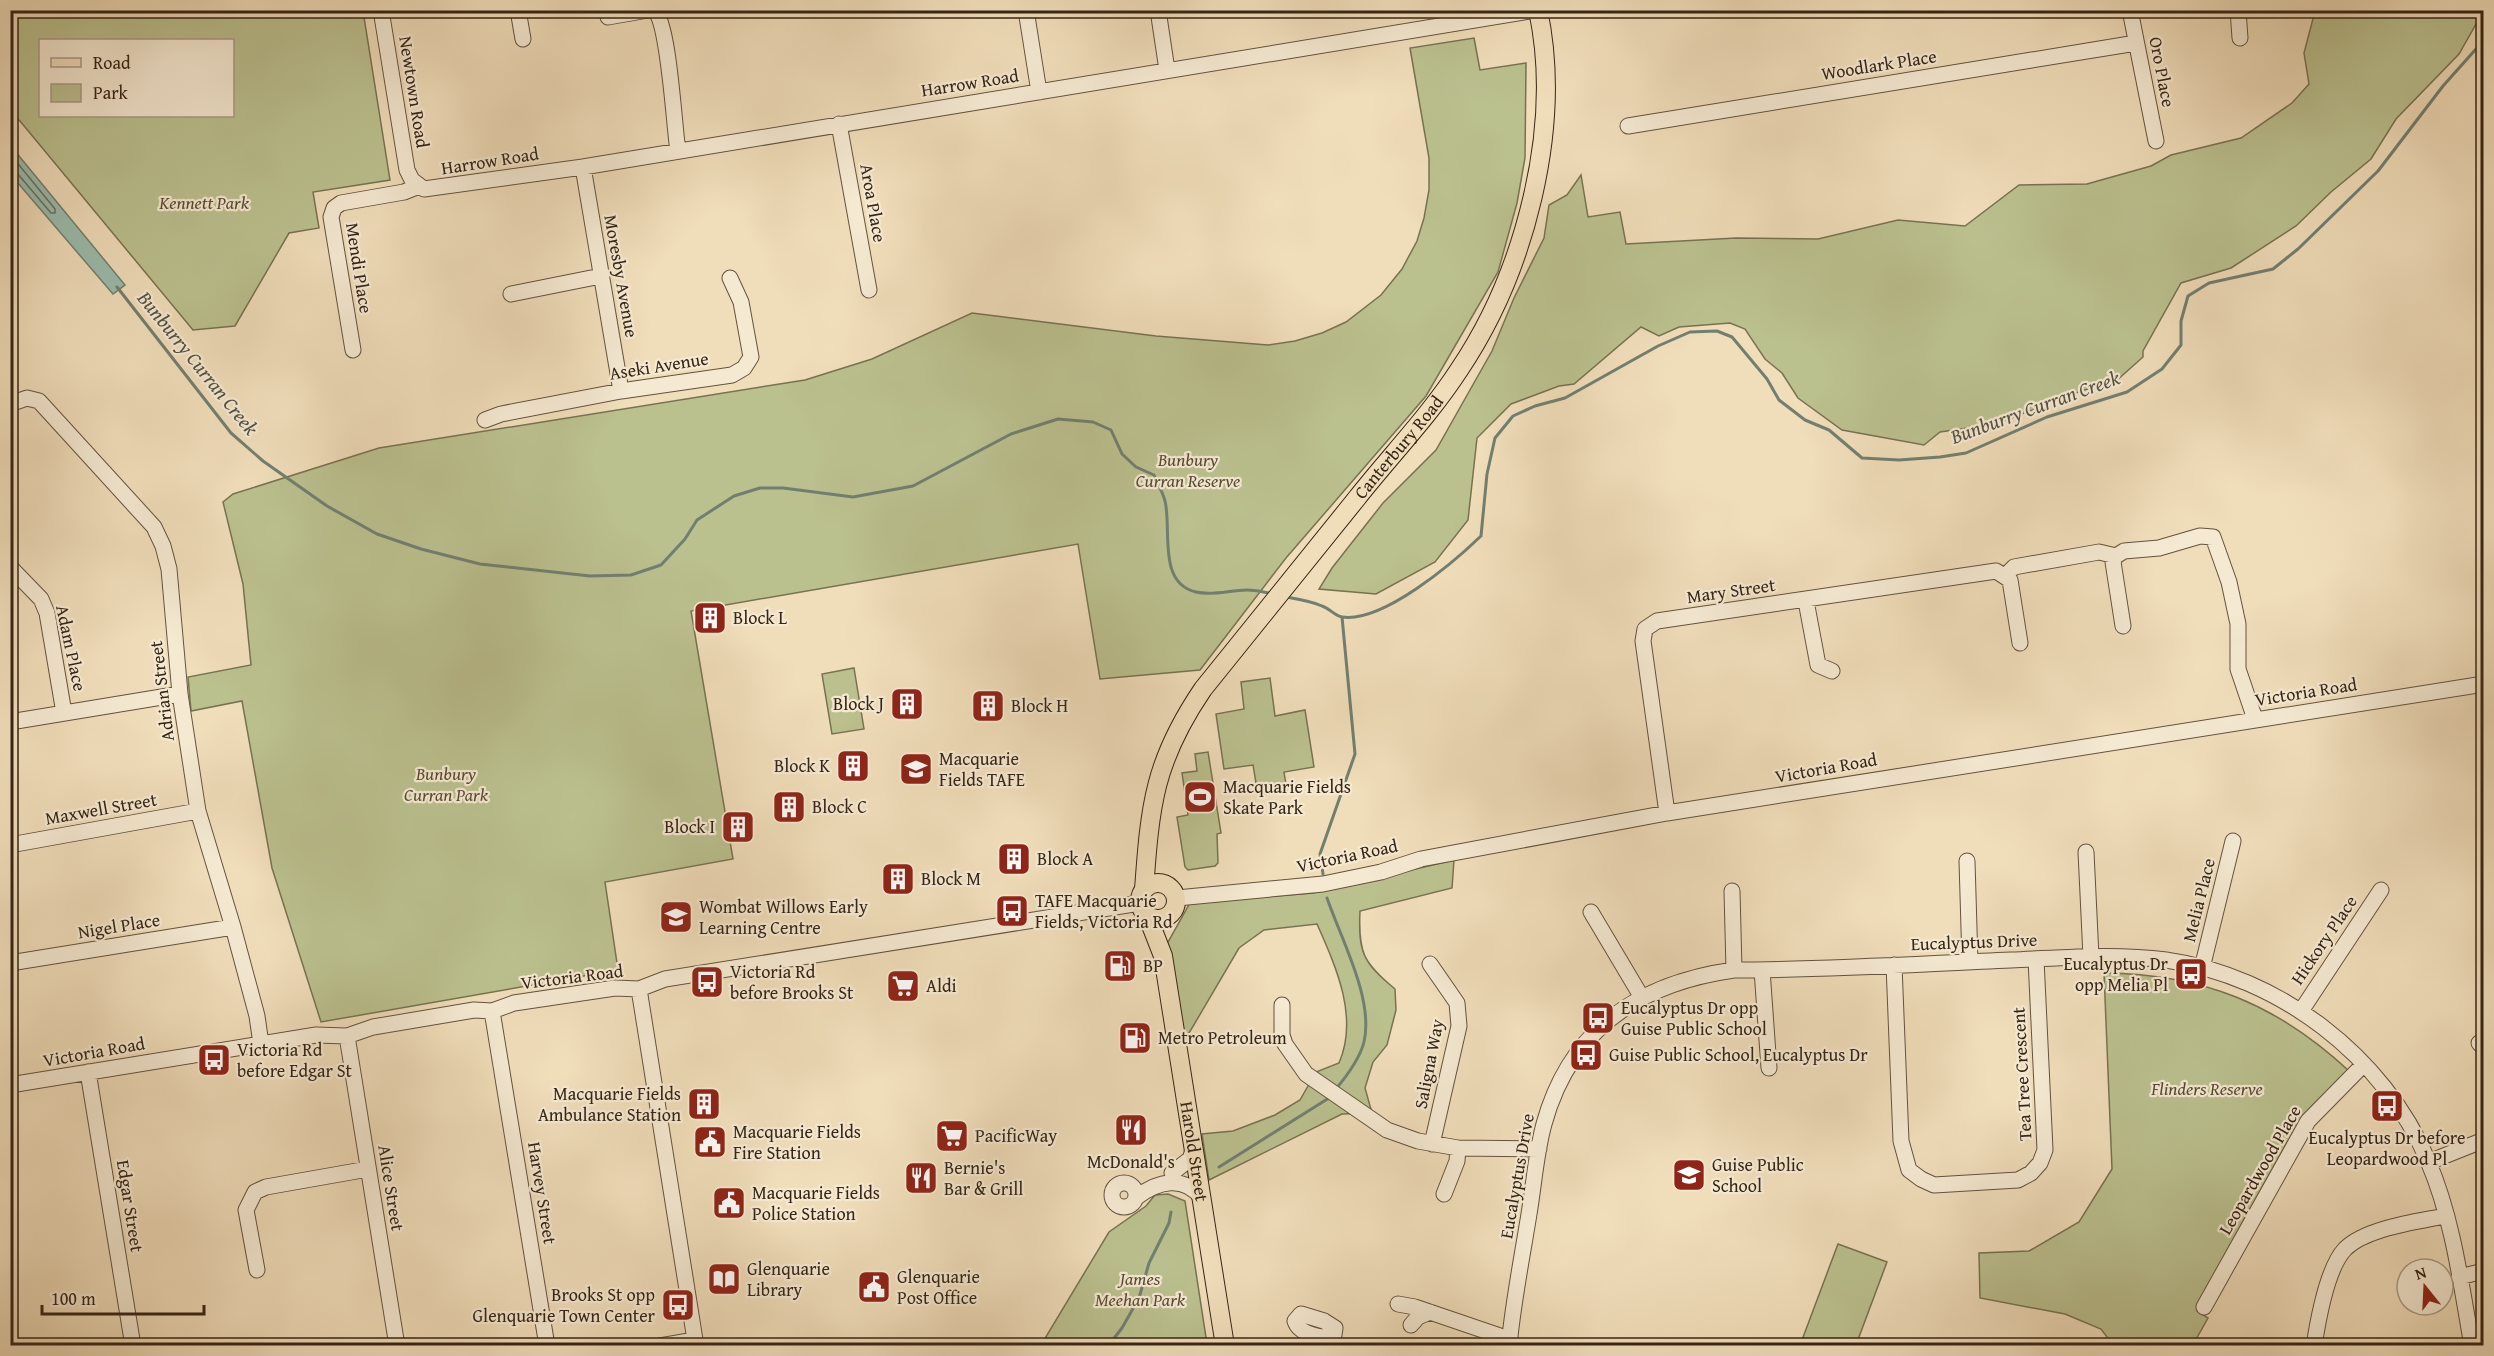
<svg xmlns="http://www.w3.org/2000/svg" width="2494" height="1356" font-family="'Gentium Book Plus',serif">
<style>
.green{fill:#bbc08f;stroke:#787252;stroke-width:1.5;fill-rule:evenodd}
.water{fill:#9abcad;stroke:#727f70;stroke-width:1.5}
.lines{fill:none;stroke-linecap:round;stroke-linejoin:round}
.shore{stroke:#687061;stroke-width:1.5}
.stream{stroke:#727f70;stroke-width:3}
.minor-casing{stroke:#64523e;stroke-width:17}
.major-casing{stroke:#362415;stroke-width:20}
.minor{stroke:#f5e9d2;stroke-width:15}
.major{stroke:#f0ddba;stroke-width:18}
.labels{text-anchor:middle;stroke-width:4.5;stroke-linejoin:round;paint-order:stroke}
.street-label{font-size:18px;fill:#362415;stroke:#f5e9d2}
.park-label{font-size:18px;font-style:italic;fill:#574b34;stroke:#f5e9d2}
.poi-label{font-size:18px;fill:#362415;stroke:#f5e9d2;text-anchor:start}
.water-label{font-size:20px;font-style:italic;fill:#545243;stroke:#f5e9d2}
</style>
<rect width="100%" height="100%" fill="#f0ddba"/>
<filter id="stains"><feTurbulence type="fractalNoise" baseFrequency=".00333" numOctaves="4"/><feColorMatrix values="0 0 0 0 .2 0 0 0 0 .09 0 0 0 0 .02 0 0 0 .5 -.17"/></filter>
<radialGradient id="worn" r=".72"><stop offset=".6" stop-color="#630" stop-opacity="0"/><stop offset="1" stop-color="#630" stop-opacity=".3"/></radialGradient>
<path class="green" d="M10,11h353l27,169 -77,12 6,36 -30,5 -54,93 -42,4 -173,-209 -9,-8zM40,40h192v76h-192z
M2315,11h166l-1,6 -21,37 -63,65 -25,40 -40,33 -35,34 -65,42 -50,15 -38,68v6l-27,24 -35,10 -85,33 -56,8 -16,13 -82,-15 -44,-32 -16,-25 -17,-14 -20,-30 -15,-6 -51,4 -20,9 -18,-9 -67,57 -15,2 -48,18 -34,34 -9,82 -33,42 -59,32 -57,-5 13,-21 51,-65 53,-53 56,-99 22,-53 30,-60 5,-33 18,-10 14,-20 7,42 32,-5 6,32 110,-6 82,1 80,-19 67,6 54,-41 68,-1 64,-18 20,-11 70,-17 51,-35 17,-19 -5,-31z
M1474,38l6,32 46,-7 -1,95 -8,45 -19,69 -72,124 -140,162 -86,112 -100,9 -22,-135 -387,67 42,248 -128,23 13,88 -297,52 -49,-154 -30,-167 -51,10 -3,-34 63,-12 -8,-81 -20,-82 10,-8 146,-46 426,-68 67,-21 100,-46 184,23 112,9 27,-4 27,-8 24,-11 35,-27 21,-26 15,-28 7,-23 5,-28v-32l-19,-110z
M854,668l10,61 -32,5 -10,-60z
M1270,678l5,38 30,-6 9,57 -30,5 3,19 -29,4 -5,-30 -29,4 -8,-55 28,-5 -3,-27z
M1208,752l13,81 -4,1 1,29 -3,3 -27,4 -3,-3 -8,-50 11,-2 -6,-42 15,-2 -2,-17z
M1454,860l-2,28 -92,23c-2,41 3,52 35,78l1,21 -9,35 -14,17 -8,26 7,25 -30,1 -133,66 -7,-46 31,-3 42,-16 25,-15 16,-28 23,-9c20,-46 -3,-96 -22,-139l-53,6 -25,18 -54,92 -18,-96 23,-41 123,-10z
M2104,973c99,1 173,31 245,98l-44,44 -17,27 -91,169 11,7 -14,25 7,2h-88l-12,-16 -36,-15 -85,-16 -1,-45 50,-2 50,-29 33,-53z
M1168,1194l17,7 22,143 -166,1 68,-113 37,-26 9,-11z
M1838,1244l49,18 -31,83h-40l-14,-5z"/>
<path class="water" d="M10,145l115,140 -12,9 -102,-119z"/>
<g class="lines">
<path class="shore" d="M10,154l45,55v4h-4l-34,-40 -7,-2"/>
<path class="stream" d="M117,287l114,146 32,28 64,45 50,28 44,15 59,15 110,12 41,-1 30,-10 24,-26 12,-19 37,-24 26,-8h23l70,9 60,-11 98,-52 47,-15 35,3 18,8 11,24 14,13 18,8c4,9 9,18 11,26 7,28 -8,82 31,91 17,4 34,-2 51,-2 8,0 16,2 23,3
M1286,597c11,2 25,4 36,9 7,2 13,10 20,11 41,6 112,-55 139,-81l6,-62 8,-36 18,-22 22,-10 30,-8 93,-52 32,-14 27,-1 15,6 35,42 12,21 26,20 24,10 33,28 37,2 41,-3 26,-4 81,-36 80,-25 35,-23 19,-24v-24l7,-25 21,-13 64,-14 25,-20 80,-78 65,-85 41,-46
M1323,874l-3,-20 35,-100 -13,-137
M1327,898c14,41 47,101 37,144 -4,16 -18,35 -29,48
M1219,1167l110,-69
M1108,1346l14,-18 17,-30 10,-35 20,-40 2,-11"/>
<g class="minor-casing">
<path id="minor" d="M381,10l26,160 5,10 12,9 159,-22 953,-157
M518,10l5,29
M654,10c15,12 20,117 24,141
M1026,10l13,82
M1158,10l9,60
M2130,10l26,131
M2238,10l2,28
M608,17l40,-7
M839,124l30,166
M1628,126l508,-83
M583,167l38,224
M511,294l90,-18
M353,350l-22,-133 3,-9 7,-5 63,-11 15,-6
M10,404l17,-6 12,3 115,126 9,19 6,23 11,125 18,117 35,116 24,89 4,28
M485,420l16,-6 120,-23 111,-16 12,-7 7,-11 -10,-55 -11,-24
M2116,556l-3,6 10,64
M10,567l31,32 6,14 17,100
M2006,575l8,-8 85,-15 17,4 8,-5 35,-3 41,-12 13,1 16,45 9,42v45l17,50
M1806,601l12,64 14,6
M10,722l170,-28
M1667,813l-24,-172 2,-12 12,-8 339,-50 14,9 10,63
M10,845l188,-34
M2086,852l5,105
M1967,861l3,101
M1732,891l2,79
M1177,898l146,-14 58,-12 40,-13 246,-46 817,-129
M1591,912l50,84
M10,963l223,-36
M1430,964l27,39 2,23 -27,118
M1894,965l7,176 8,29 12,9 13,6 84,-5 13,-7 9,-10 5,-13 -9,-191
M2202,968l31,-127
M1762,970l7,98
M639,989l57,357
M1282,1005v30l3,9 21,30 81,56 31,11 40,7 81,1
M492,1011l55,335
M2301,1011l80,-121
M347,1036l50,310
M2479,1043l5,5
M88,1072l45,274
M10,1085l306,-50 31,1 26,-9 101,-17 18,1 22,-8 101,-15 24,1 26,-10 475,-76
M2429,1162l55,-22
M1172,1173l18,-14 4,-12
M1112 1195a12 12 0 1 1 24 0a12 12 0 1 1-24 0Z
M1444,1194l13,-33 1,-13
M1137,1197c21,-16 46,-22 64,0
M257,1270l-11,-60 9,-18 11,-5 102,-18
M2459,1277l25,-6
M1398,1304l17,3 94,32
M2204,1307l104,-186 56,-57
M1301,1314l23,7 11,7 -1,7c-11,5 -35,-1 -39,-14z
M1411,1325l7,-8 12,-5
M660,1346l35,-6
M1509,1346c4,-44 13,-88 20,-132 5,-30 7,-61 15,-90 26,-95 96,-141 190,-154 92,0 184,-6 277,-10 51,-2 103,-7 155,0 113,16 218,96 262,201 25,58 33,123 44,185
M2314,1346c4,-26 13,-78 31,-97 21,-21 71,-27 100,-33"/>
</g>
<g class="major-casing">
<g id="major">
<circle cx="1158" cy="901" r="18"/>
<path id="s1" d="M1144,890c6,-85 10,-129 59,-201 52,-64 103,-128 154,-191 34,-43 72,-82 102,-128 66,-98 104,-243 79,-360"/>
<path id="s2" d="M1147,915l16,41 62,390"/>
</g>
</g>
<use href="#minor" class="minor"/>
<use href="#major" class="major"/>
</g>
<defs>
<g id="building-square" transform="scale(1.725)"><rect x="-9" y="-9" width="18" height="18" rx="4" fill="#8f2418" stroke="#f5e9d2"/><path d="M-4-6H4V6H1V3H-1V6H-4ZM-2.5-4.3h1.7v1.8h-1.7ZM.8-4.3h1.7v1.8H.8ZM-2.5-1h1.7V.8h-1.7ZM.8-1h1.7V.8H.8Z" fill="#fff"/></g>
<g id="university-square" transform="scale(1.725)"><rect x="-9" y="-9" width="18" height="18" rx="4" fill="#8f2418" stroke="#f5e9d2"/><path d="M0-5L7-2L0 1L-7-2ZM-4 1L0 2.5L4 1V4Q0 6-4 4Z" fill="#fff"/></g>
<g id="stadium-square" transform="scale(1.725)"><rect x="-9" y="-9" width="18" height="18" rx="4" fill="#8f2418" stroke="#f5e9d2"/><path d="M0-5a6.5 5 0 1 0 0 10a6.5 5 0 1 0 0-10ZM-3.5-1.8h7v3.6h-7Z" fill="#fff"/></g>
<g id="bus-square" transform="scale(1.725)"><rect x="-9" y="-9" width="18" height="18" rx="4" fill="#8f2418" stroke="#f5e9d2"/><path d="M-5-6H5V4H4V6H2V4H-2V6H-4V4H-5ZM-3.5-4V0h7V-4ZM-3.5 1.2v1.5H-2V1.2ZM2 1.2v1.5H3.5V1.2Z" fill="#fff"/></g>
<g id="school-square" transform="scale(1.725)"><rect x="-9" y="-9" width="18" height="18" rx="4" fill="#8f2418" stroke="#f5e9d2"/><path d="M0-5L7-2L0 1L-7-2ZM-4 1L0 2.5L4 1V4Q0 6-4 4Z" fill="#fff"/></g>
<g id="fuel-square" transform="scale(1.725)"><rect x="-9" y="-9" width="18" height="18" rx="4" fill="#8f2418" stroke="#f5e9d2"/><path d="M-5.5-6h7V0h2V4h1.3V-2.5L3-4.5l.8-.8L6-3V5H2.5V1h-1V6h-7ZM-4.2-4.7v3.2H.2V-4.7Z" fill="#fff"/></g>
<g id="supermarket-square" transform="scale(1.725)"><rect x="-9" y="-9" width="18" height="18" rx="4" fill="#8f2418" stroke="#f5e9d2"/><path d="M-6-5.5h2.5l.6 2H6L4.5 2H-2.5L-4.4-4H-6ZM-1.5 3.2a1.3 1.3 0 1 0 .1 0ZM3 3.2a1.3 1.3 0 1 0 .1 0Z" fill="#fff"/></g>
<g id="restaurant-square" transform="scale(1.725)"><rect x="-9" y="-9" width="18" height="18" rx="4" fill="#8f2418" stroke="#f5e9d2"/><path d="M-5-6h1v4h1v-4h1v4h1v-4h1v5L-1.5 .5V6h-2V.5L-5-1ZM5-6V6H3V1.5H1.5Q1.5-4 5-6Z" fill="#fff"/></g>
<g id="civic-square" transform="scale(1.725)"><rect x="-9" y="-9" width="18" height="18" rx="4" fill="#8f2418" stroke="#f5e9d2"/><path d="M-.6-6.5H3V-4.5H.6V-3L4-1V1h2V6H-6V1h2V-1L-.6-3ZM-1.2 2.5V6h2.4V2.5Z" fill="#fff"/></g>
<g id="library-square" transform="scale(1.725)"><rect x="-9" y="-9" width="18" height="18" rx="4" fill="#8f2418" stroke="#f5e9d2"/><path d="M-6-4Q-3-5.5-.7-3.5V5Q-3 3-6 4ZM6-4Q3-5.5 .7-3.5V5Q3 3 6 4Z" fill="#fff"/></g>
</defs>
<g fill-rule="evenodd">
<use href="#building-square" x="710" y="618"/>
<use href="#building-square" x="907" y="704"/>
<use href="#building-square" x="988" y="706"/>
<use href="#building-square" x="853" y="766"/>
<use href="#university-square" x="916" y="769"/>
<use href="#stadium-square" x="1200" y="797"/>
<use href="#building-square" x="789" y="807"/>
<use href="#building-square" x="738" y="827"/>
<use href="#building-square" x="1014" y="859"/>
<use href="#building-square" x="898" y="879"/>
<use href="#bus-square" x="1012" y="911"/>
<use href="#school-square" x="676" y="917"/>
<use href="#fuel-square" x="1120" y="966"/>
<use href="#bus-square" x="2191" y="974"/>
<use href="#bus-square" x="707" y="982"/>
<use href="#supermarket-square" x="903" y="986"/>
<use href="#bus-square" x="1598" y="1018"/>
<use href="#fuel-square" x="1135" y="1038"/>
<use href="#bus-square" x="1586" y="1055"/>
<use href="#bus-square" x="214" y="1060"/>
<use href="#building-square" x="704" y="1104"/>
<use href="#bus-square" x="2387" y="1106"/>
<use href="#restaurant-square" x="1131" y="1130"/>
<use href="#supermarket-square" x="952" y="1136"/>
<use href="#civic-square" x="710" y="1142"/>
<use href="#school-square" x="1689" y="1175"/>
<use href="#restaurant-square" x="921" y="1178"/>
<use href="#civic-square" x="729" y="1203"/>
<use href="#library-square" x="724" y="1279"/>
<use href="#civic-square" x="874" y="1287"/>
<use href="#bus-square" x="678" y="1305"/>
</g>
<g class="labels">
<g class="street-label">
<text transform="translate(1879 65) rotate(-9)" y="6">Woodlark Place</text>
<text transform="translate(2162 72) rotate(79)" y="6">Oro Place</text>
<text transform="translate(970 83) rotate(-9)" y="6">Harrow Road</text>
<text transform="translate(414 92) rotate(81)" y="6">Newtown Road</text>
<text transform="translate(490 161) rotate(-9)" y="6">Harrow Road</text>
<text transform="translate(873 203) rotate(80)" y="6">Aroa Place</text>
<text transform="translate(359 268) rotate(81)" y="6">Mendi Place</text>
<text transform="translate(621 276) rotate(80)" y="6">Moresby Avenue</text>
<text transform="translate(659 366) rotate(-9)" y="6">Aseki Avenue</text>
<text dy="6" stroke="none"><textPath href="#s1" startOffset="524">Canterbury Road</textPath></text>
<text transform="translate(1731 591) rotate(-8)" y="6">Mary Street</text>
<text transform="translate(71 648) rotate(78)" y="6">Adam Place</text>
<text transform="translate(162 691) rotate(-97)" y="6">Adrian Street</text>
<text transform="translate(2306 692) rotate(-9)" y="6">Victoria Road</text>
<text transform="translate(1826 768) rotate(-10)" y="6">Victoria Road</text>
<text transform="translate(101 809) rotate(-10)" y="6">Maxwell Street</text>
<text transform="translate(1347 856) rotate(-12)" y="6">Victoria Road</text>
<text transform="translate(2199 900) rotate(-76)" y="6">Melia Place</text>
<text transform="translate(119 926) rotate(-9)" y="6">Nigel Place</text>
<text transform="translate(2324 940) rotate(-56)" y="6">Hickory Place</text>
<text transform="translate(1974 942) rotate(-2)" y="6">Eucalyptus Drive</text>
<text transform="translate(572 977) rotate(-7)" y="6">Victoria Road</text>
<text transform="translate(94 1052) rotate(-10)" y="6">Victoria Road</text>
<text transform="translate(1429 1064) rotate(-79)" y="6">Saligna Way</text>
<text transform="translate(2022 1074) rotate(-93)" y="6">Tea Tree Crescent</text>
<text dy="6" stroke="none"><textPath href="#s2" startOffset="242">Harold Street</textPath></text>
<text transform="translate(2260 1170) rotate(-60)" y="6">Leopardwood Place</text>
<text transform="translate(1517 1176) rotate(-80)" y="6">Eucalyptus Drive</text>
<text transform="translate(391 1188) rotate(81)" y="6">Alice Street</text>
<text transform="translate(542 1193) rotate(81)" y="6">Harvey Street</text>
<text transform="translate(130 1206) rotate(81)" y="6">Edgar Street</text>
</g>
<g class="park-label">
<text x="204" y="209">Kennett Park</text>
<text x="1188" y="466">Bunbury<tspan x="1188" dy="21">Curran Reserve</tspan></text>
<text x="446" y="780">Bunbury<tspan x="446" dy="21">Curran Park</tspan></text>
<text x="2207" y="1095">Flinders Reserve</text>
<text x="1140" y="1285">James<tspan x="1140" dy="21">Meehan Park</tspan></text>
</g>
<g class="poi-label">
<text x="733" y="624">Block L</text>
<text x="884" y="710" text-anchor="end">Block J</text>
<text x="1011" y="712">Block H</text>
<text x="939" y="765">Macquarie<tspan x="939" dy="21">Fields TAFE</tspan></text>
<text x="830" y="772" text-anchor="end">Block K</text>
<text x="1223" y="793">Macquarie Fields<tspan x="1223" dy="21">Skate Park</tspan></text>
<text x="812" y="813">Block C</text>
<text x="715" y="833" text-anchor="end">Block I</text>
<text x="1037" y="865">Block A</text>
<text x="921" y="885">Block M</text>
<text x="1035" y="907">TAFE Macquarie<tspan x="1035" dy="21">Fields, Victoria Rd</tspan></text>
<text x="699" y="913">Wombat Willows Early<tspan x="699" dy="21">Learning Centre</tspan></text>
<text x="2168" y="970" text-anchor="end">Eucalyptus Dr<tspan x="2168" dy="21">opp Melia Pl</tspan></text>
<text x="1143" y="972">BP</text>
<text x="730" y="978">Victoria Rd<tspan x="730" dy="21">before Brooks St</tspan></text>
<text x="926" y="992">Aldi</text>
<text x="1621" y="1014">Eucalyptus Dr opp<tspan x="1621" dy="21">Guise Public School</tspan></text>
<text x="1158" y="1044">Metro Petroleum</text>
<text x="237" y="1056">Victoria Rd<tspan x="237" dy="21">before Edgar St</tspan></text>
<text x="1609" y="1061">Guise Public School, Eucalyptus Dr</text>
<text x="681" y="1100" text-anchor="end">Macquarie Fields<tspan x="681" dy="21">Ambulance Station</tspan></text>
<text x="733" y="1138">Macquarie Fields<tspan x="733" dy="21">Fire Station</tspan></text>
<text x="975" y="1142">PacificWay</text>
<text x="2387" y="1144" text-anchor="middle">Eucalyptus Dr before<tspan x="2387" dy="21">Leopardwood Pl</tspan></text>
<text x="1131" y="1168" text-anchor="middle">McDonald's</text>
<text x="1712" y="1171">Guise Public<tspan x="1712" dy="21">School</tspan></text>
<text x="944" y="1174">Bernie's<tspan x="944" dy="21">Bar &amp; Grill</tspan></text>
<text x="752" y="1199">Macquarie Fields<tspan x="752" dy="21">Police Station</tspan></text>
<text x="747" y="1275">Glenquarie<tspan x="747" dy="21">Library</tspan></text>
<text x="897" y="1283">Glenquarie<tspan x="897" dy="21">Post Office</tspan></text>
<text x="655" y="1301" text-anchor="end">Brooks St opp<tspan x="655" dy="21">Glenquarie Town Center</tspan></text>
</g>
<g class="water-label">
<text transform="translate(198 363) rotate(51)" y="7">Bunburry Curran Creek</text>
<text transform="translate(2035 407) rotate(-20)" y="7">Bunburry Curran Creek</text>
</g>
</g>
<rect width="2494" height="1356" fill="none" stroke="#f0ddba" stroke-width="36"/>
<rect x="12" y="12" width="2470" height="1332" fill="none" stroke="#362415" stroke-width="3"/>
<rect x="18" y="18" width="2458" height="1320" fill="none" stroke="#362415" stroke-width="1.5"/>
<rect x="39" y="39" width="195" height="78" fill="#f5e9d2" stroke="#a99a86" stroke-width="1.5"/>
<rect x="51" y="58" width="30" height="9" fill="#f0ddba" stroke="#a99a86" stroke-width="1.5"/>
<text x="93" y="69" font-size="18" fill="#362415">Road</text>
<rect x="51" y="84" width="30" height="18" fill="#bbc08f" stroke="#a99a86" stroke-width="1.5"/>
<text x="93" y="99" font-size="18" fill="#362415">Park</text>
<g transform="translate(2425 1287) rotate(342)"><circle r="28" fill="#f5e9d2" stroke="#a99a86" stroke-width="1.5"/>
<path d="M0-4.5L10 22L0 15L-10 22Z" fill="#8f2418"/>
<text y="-9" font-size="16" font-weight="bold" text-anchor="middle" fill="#362415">N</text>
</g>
<path d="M42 1305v9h162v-9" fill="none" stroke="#362415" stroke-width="3"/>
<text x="51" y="1305" font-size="18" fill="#362415" stroke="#f5e9d2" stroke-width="4.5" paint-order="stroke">100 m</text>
<rect width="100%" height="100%" filter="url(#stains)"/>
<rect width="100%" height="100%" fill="url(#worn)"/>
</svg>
